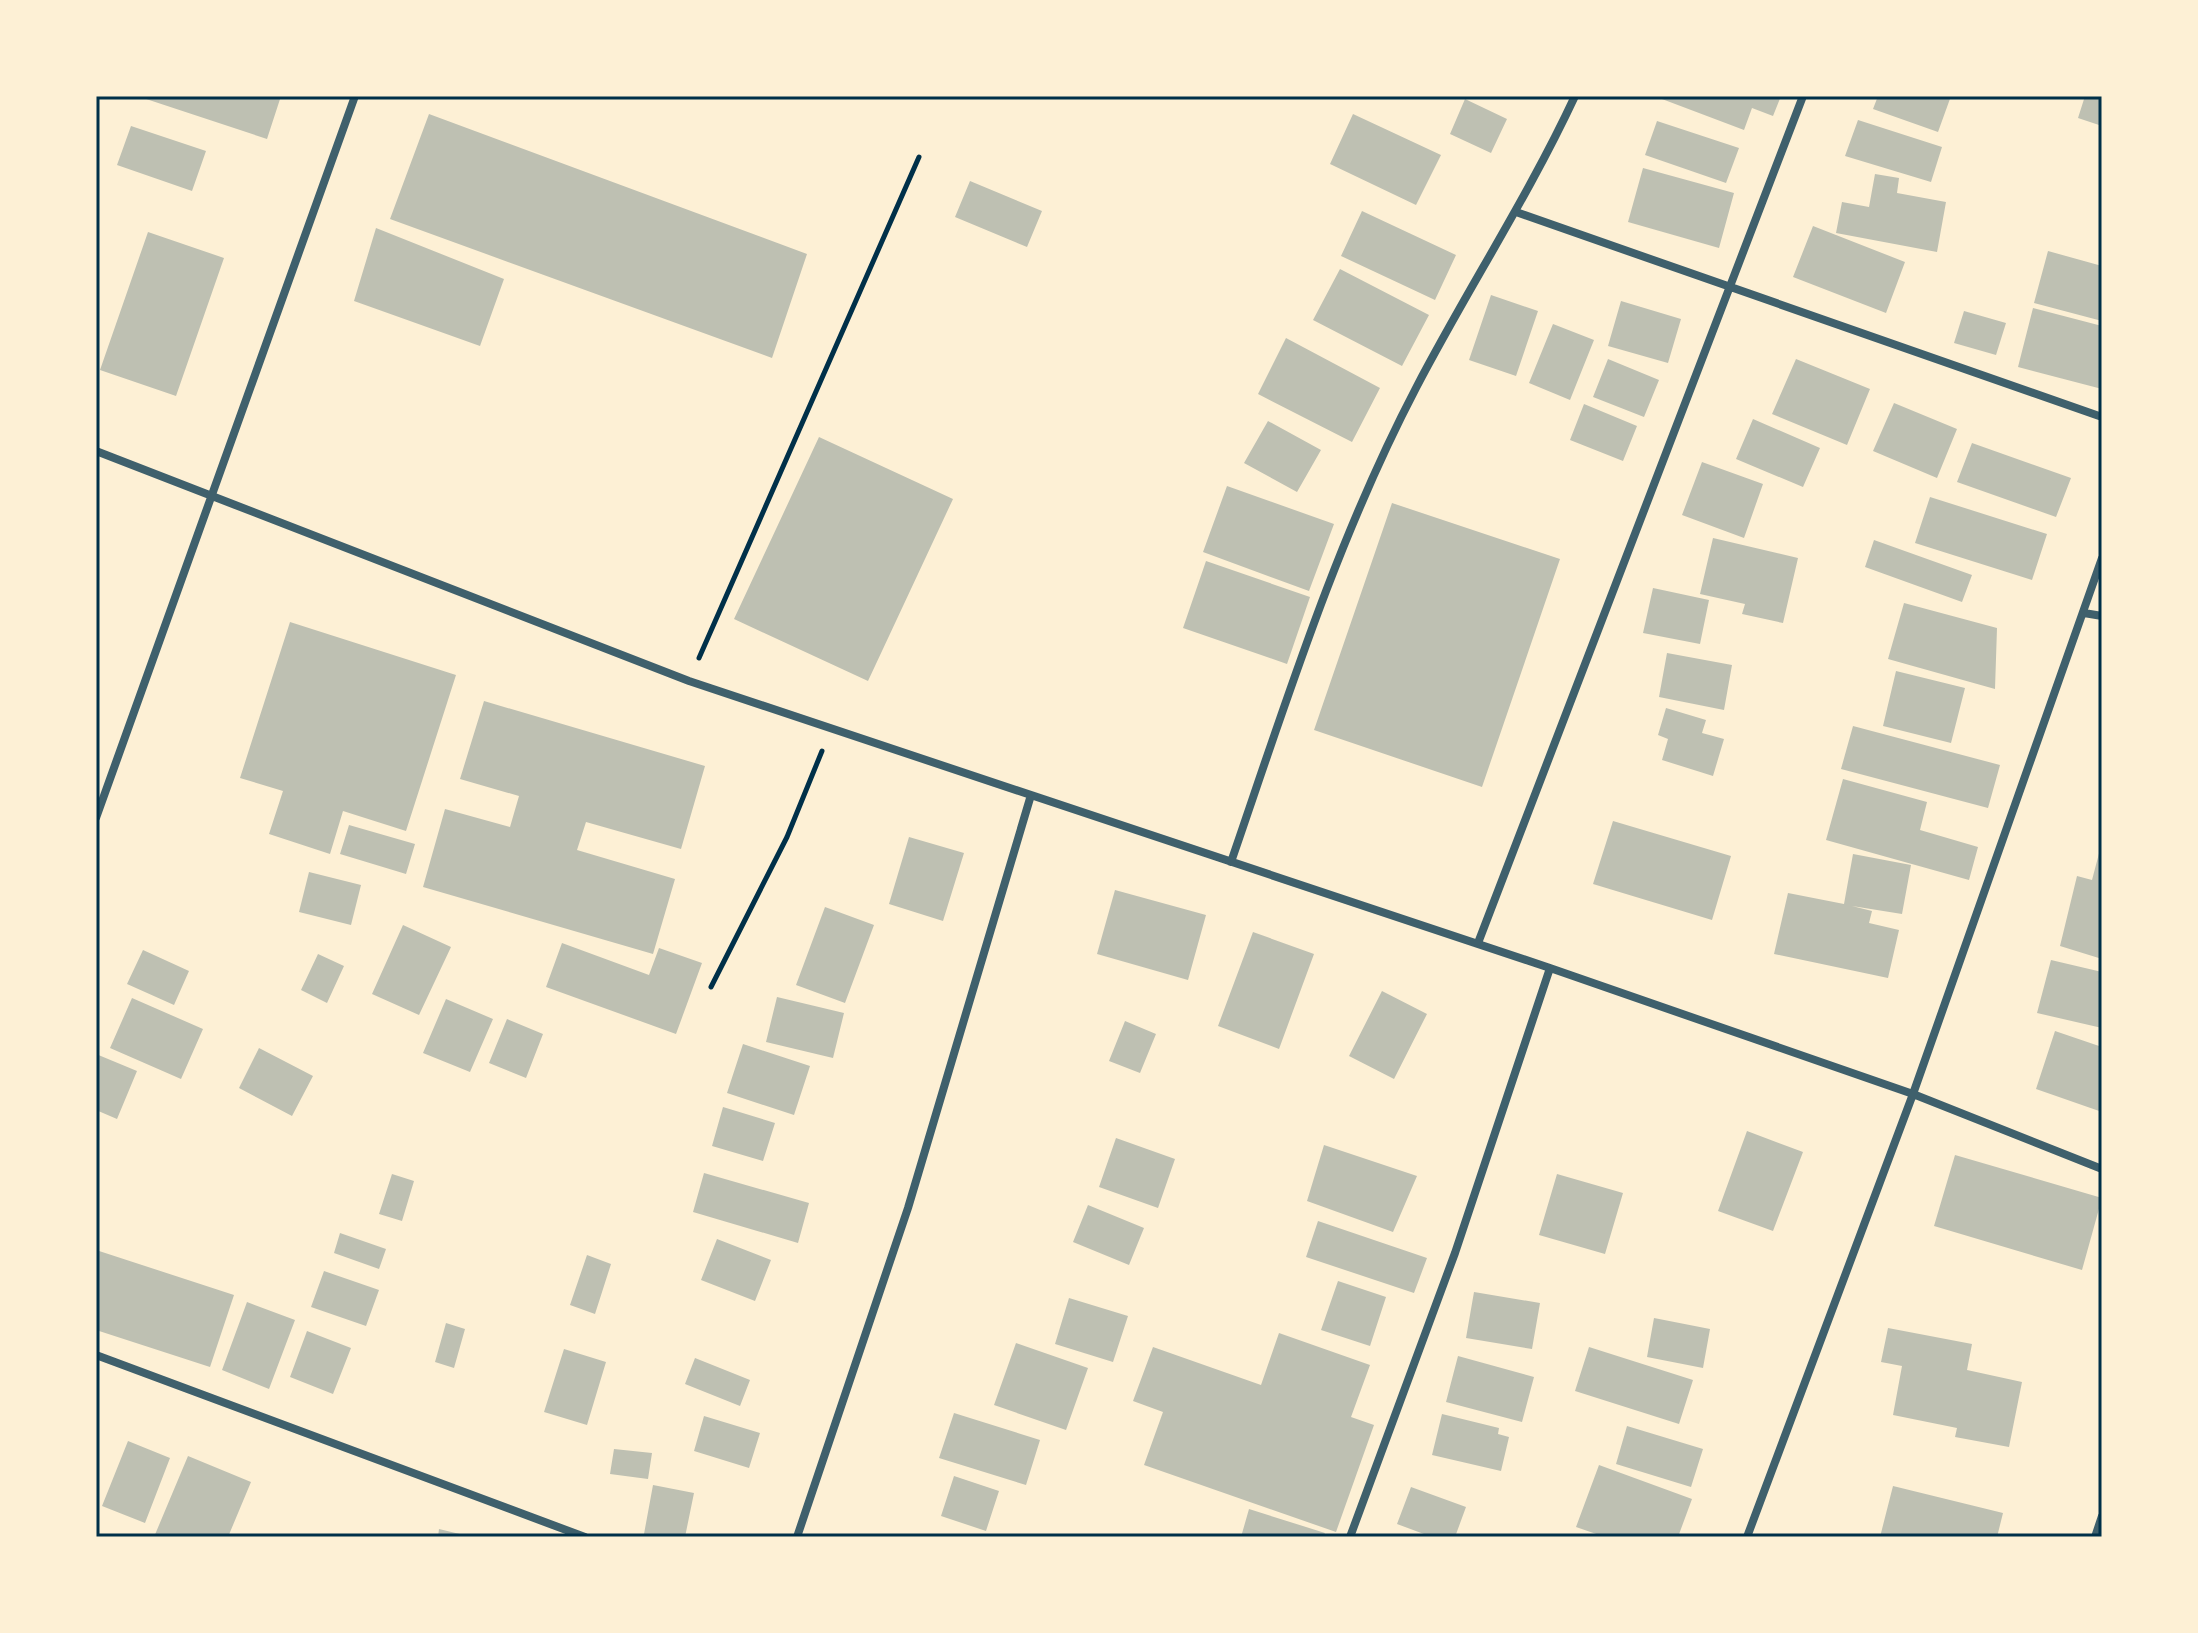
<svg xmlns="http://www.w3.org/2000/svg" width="2198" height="1633" font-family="'Work Sans',sans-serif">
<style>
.building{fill:#bec0b2}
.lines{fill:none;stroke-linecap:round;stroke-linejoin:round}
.path{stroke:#003049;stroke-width:5}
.minor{stroke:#3f606c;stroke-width:8}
.neatline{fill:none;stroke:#003049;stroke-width:3}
</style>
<rect width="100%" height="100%" fill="#fdf0d5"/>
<path class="building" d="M137,96h144l-14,43z
M1654,96h127l-8,20 -21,-8 -8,22z
M1878,96h73l-13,36 -65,-23z
M2085,96h17v30l-24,-8z
M1465,99l42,20 -16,34 -41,-19z
M429,114l378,140 -35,104 -382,-139z
M1353,114l88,41 -25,50 -86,-41z
M1858,120l84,27 -11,35 -86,-26z
M1657,121l82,27 -13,35 -81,-28z
M131,126l75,25 -14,40 -75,-26z
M1643,168l91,25 -15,55 -91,-26z
M1875,174l24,4 -2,15 49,9 -9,50 -101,-19 6,-31 27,5z
M970,181l72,30 -15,36 -72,-30z
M1362,211l94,44 -21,45 -94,-44z
M1813,226l92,36 -19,51 -93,-36z
M376,228l128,51 -24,67 -126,-45z
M148,232l76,26 -48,138 -76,-26z
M2048,251l54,15v55l-68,-18z
M1340,269l89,46 -27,51 -89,-46z
M1491,295l47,16 -22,65 -47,-16z
M1621,301l60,18 -13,44 -60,-17z
M2033,308l69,18v63l-84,-22z
M1964,311l42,12 -10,32 -42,-12z
M1553,324l41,16 -24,60 -41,-17z
M1286,338l94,50 -28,54 -94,-48z
M1608,359l51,21 -15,37 -51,-20z
M1796,359l74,30 -23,56 -75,-31z
M1894,403l63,26 -20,49 -64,-27z
M1584,404l53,22 -14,35 -53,-21z
M1753,419l67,29 -17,39 -67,-28z
M1268,421l53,29 -24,42 -53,-29z
M819,437l134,62 -85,182 -134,-62z
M1972,443l99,35 -15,39 -99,-35z
M1702,462l61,22 -19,54 -62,-23z
M1227,486l107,38 -25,67 -106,-39z
M1930,497l117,37 -15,46 -117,-37z
M1392,503l168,56 -78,228 -168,-57z
M1713,538l85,20 -15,65 -41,-9 3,-10 -45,-10z
M1874,540l98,35 -10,27 -97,-35z
M1206,561l104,36 -23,67 -104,-36z
M1653,588l56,12 -9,44 -57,-11z
M1904,603l93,25 -2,61 -107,-30z
M290,622l166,53 -50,156 -63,-20 -13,43 -61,-20 14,-43 -43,-13z
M1667,653l65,12 -8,45 -65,-13z
M1896,671l69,17 -14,55 -68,-17z
M484,701l221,65 -24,83 -95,-27 -9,28 98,29 -22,75 -230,-67 22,-78 65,18 9,-31 -59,-17z
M1666,708l40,12 -4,13 22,6 -11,37 -51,-16 6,-21 -10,-4z
M1853,726l147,39 -12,43 -147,-39z
M1843,779l84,23 -7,28 58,17 -9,33 -143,-40z
M1613,821l118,35 -19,64 -119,-36z
M349,825l66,19 -9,30 -66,-20z
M909,837l55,16 -21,68 -54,-17z
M2102,842v117l-42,-13 17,-70 15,4z
M1853,854l58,11 -9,49 -50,-8 20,5 -3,12 30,7 -11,48 -114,-24 14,-61 56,11z
M309,872l52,13 -10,40 -52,-13z
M1115,890l91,25 -18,65 -91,-26z
M825,907l49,18 -29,78 -49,-18z
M403,925l48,22 -32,68 -47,-21z
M1253,932l61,22 -35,95 -61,-23z
M562,943l87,32 10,-27 43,15 -26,71 -130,-47z
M143,950l46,21 -15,34 -47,-21z
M318,954l26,12 -17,37 -26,-13z
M2051,960l51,12v56l-65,-15z
M1382,991l45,23 -33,65 -45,-23z
M777,997l67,16 -11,45 -67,-16z
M132,998l71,31 -22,50 -71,-31z
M446,999l47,20 -23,53 -47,-19z
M507,1019l36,15 -17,44 -37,-15z
M1125,1021l31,13 -16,39 -31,-12z
M2055,1031l47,16v65l-66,-23z
M743,1044l67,22 -16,49 -67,-22z
M259,1048l54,28 -21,40 -53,-28z
M96,1054l41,17 -20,48 -21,-9z
M723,1107l52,16 -12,38 -51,-15z
M1747,1131l56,21 -30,79 -55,-20z
M1116,1138l59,21 -17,49 -59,-21z
M1324,1145l93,31 -24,56 -86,-31z
M1955,1155l147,43 -20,72 -148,-44z
M704,1173l105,30 -11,40 -105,-31z
M392,1174l22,7 -12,40 -23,-7z
M1557,1174l66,19 -18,61 -66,-19z
M1088,1205l56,23 -15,37 -56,-23z
M1318,1221l109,37 -13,35 -108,-36z
M340,1233l46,16 -7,20 -45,-16z
M717,1239l54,21 -16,41 -54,-21z
M96,1250l138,45 -24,72 -114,-37z
M587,1255l24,9 -16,50 -25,-9z
M324,1271l55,19 -13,36 -55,-19z
M1338,1281l48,16 -16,49 -49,-16z
M1474,1292l66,11 -8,46 -66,-11z
M1069,1298l59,18 -15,46 -58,-18z
M247,1302l48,18 -26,69 -47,-19z
M1654,1318l56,11 -7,39 -56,-11z
M446,1323l19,6 -11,39 -19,-6z
M1888,1328l84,16 -5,26 55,12 -13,65 -54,-10 2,-9 -64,-13 9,-49 -21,-4z
M307,1331l44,17 -18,46 -43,-17z
M1279,1333l91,32 -19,52 23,8 -38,107 -192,-67 19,-53 -30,-11 20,-54 108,38z
M1016,1343l72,25 -22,62 -72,-25z
M1589,1347l104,33 -14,44 -104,-33z
M564,1349l42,13 -19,63 -43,-13z
M1458,1356l76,21 -12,45 -76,-20z
M695,1358l55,22 -10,26 -55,-22z
M954,1413l86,27 -14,45 -87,-27z
M1442,1414l57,14 -1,6 11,3 -8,34 -69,-16z
M704,1416l56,17 -11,35 -55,-17z
M1627,1426l76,23 -12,38 -75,-23z
M128,1441l42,17 -25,65 -43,-17z
M614,1449l38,4 -4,26 -38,-5z
M188,1456l63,26 -23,55h-74z
M1599,1465l93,34 -14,38h-73l-29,-10z
M954,1476l45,15 -13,40 -45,-15z
M653,1485l41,8 -9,44 -41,-3z
M1893,1486l110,27 -6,24h-117z
M1411,1487l55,20 -11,30h-23l-35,-13z
M1249,1509l76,24 -2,4h-82z
M439,1529l29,7v1h-30z"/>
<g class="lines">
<path class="path" d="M699,658l220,-501
M711,987l76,-150 35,-86"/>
<path class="minor" d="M1516,212l586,205
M96,451l593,230 861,287 363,126 189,75
M2084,613l18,3
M96,818l259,-722
M1231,862c55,-160 106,-323 185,-474 51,-98 112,-191 159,-292
M1478,943l325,-847
M96,1355l489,182
M797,1537l111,-329 123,-413
M1350,1537l105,-284 95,-285
M1747,1537l166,-443 189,-536
M2095,1537l7,-21"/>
</g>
<rect width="2198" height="1633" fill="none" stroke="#fdf0d5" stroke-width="196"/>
<rect x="98" y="98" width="2002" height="1437" class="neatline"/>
</svg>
